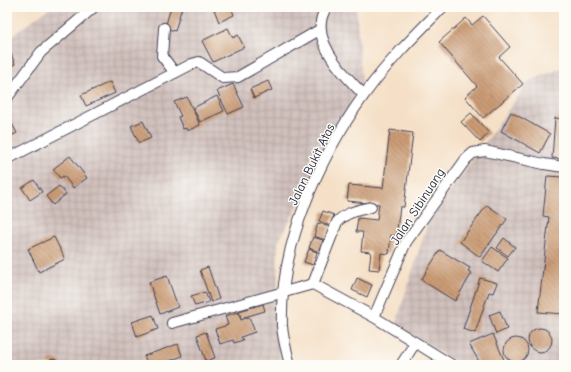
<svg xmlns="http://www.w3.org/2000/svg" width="571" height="372" font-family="'Comic Neue',sans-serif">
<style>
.industrial{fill:url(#industrial-grid)}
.building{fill:url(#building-back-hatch)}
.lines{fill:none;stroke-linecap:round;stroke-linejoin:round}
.minor-casing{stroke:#423e50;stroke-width:12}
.minor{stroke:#fff;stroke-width:10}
.labels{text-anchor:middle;stroke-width:3;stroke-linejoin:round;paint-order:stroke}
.street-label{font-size:13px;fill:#22223b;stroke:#fdfcf7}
</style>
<defs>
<pattern id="industrial-grid" width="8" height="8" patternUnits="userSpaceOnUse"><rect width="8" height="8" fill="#d0c0bc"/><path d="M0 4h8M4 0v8" fill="none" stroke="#b2a5a2"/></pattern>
<pattern id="building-back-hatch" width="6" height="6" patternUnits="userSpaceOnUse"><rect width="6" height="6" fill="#cb9c76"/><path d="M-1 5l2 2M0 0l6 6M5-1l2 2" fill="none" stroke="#a47f62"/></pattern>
</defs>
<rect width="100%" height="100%" fill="#fdfcf7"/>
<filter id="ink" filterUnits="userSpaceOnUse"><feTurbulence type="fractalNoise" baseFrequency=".025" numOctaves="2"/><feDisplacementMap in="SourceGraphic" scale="8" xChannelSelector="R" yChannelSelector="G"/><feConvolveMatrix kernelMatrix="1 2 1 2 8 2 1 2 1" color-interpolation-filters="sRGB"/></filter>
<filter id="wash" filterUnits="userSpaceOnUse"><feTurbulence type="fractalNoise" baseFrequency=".012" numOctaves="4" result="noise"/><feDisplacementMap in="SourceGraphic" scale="16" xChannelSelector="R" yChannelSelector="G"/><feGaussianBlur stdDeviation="0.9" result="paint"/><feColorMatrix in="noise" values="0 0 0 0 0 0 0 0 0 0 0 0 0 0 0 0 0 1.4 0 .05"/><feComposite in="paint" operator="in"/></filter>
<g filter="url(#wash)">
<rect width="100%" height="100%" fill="#f5e0c7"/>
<path class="industrial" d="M51,7h305l6,76 -84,160 -1,92 5,30h-275v-326z
M564,67v298h-103l-66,-39 33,-104 101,-141z"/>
<g id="blocks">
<path class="building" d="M171,7h11l-7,24 -10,-3z
M213,7h18l3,8 -15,7z
M483,16l27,31 -11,10 24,27 -40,34 -18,-21 12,-11 -38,-44 27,-24 6,7z
M228,28l5,10 5,-3 6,12 -31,15 -11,-21z
M7,44l8,20 -8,4z
M268,81l4,9 -18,8 -4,-9z
M110,82l5,11 -29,13 -5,-11z
M233,84l11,23 -16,7 -11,-23z
M217,96l7,15 -24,11 -7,-14z
M187,97l13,28 -13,6 -1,-3 -3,1 -5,-12 3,-1 -7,-14z
M511,112l39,22 -10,19 -39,-22z
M471,113l18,20 -9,9 -19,-20z
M555,118l9,1v40l-12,-1z
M143,121l8,17 -12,5 -8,-17z
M11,122l6,11 -10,5v-14z
M390,130l23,3 -9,74h-4l-4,29 -5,-1 -2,19 -8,-1 -2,17 -10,-1 2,-17 -10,-1 2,-19h-7l2,-14 19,2 2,-16 -32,-3 2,-16 34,3z
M70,156l17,22 -14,10 -9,-12 -4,2 -7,-9z
M547,176l17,1 -1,137 -25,-2 11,-95 -6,-1z
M34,180l8,12 -12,8 -8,-12z
M59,186l7,8 -13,11 -7,-9z
M487,205l20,14 -27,38 -20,-15z
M323,211l11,4 -4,11 -11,-5z
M318,223l12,4 -5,13 -11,-4z
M54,237l11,22 -26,13 -11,-23z
M313,237l10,3 -4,12 -10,-4z
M504,238l11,9 -7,9 -11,-8z
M492,247l16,11 -10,14 -16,-11z
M309,249l8,3 -4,13 -9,-3z
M440,250l30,18 -2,3 4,2 -17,28 -34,-21z
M208,267l11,32 -8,3 -11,-32z
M167,276l11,31 -18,7 -11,-32z
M357,278l15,7 -5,12 -15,-7z
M480,278l17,5 -4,10 -4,-1 -14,41 -12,-4z
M205,292l4,10 -14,4 -4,-10z
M263,304l2,7 -24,7 -2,-7z
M500,311l7,18 -11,5 -7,-19z
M238,312l3,8 8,-3 6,15 -14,5 2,3 -9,3 -1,-3 -13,4 -5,-15 13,-4 -3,-9z
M153,315l5,14 -21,8 -5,-15z
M528 340a12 12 0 1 1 24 0a12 12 0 1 1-24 0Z
M206,332l9,26 -9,3 -9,-26z
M493,334l11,26 -4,3 1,2h-20l-12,-21z
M504 350a12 12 0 1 1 24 0a12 12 0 1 1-24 0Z
M178,344l4,12 -20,8v1h-14l-4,-9z
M54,359l6,3 1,3h-13l2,-5z"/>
</g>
</g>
<g filter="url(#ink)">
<use href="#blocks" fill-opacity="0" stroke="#423e50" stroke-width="1"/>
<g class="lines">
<g class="minor-casing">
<path id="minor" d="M326,7c-2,5 -5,10 -5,15 -4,26 26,56 43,73
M164,28l-2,28 13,17
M7,98l34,-46 53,-45
M13,156l179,-92 7,-2 24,16 15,-1 83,-48
M313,284l24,-62c9,-10 22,-12 34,-15
M172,323l141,-39 61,33
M290,365c-3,-13 -7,-25 -8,-39 -3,-79 36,-167 82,-231 23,-32 51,-60 79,-88
M401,365l14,-22
M452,365l-78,-48 32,-75 60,-83 7,-6 12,-2 59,13 20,3"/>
</g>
<use href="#minor" class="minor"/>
</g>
</g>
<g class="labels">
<g class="street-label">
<text transform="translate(311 164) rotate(-64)" y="5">Jalan Bukit Atas</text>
<text transform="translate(417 206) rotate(-57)" y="5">Jalan Sibinuang</text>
</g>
</g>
<rect width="571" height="372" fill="none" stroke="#fdfcf7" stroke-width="24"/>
</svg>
